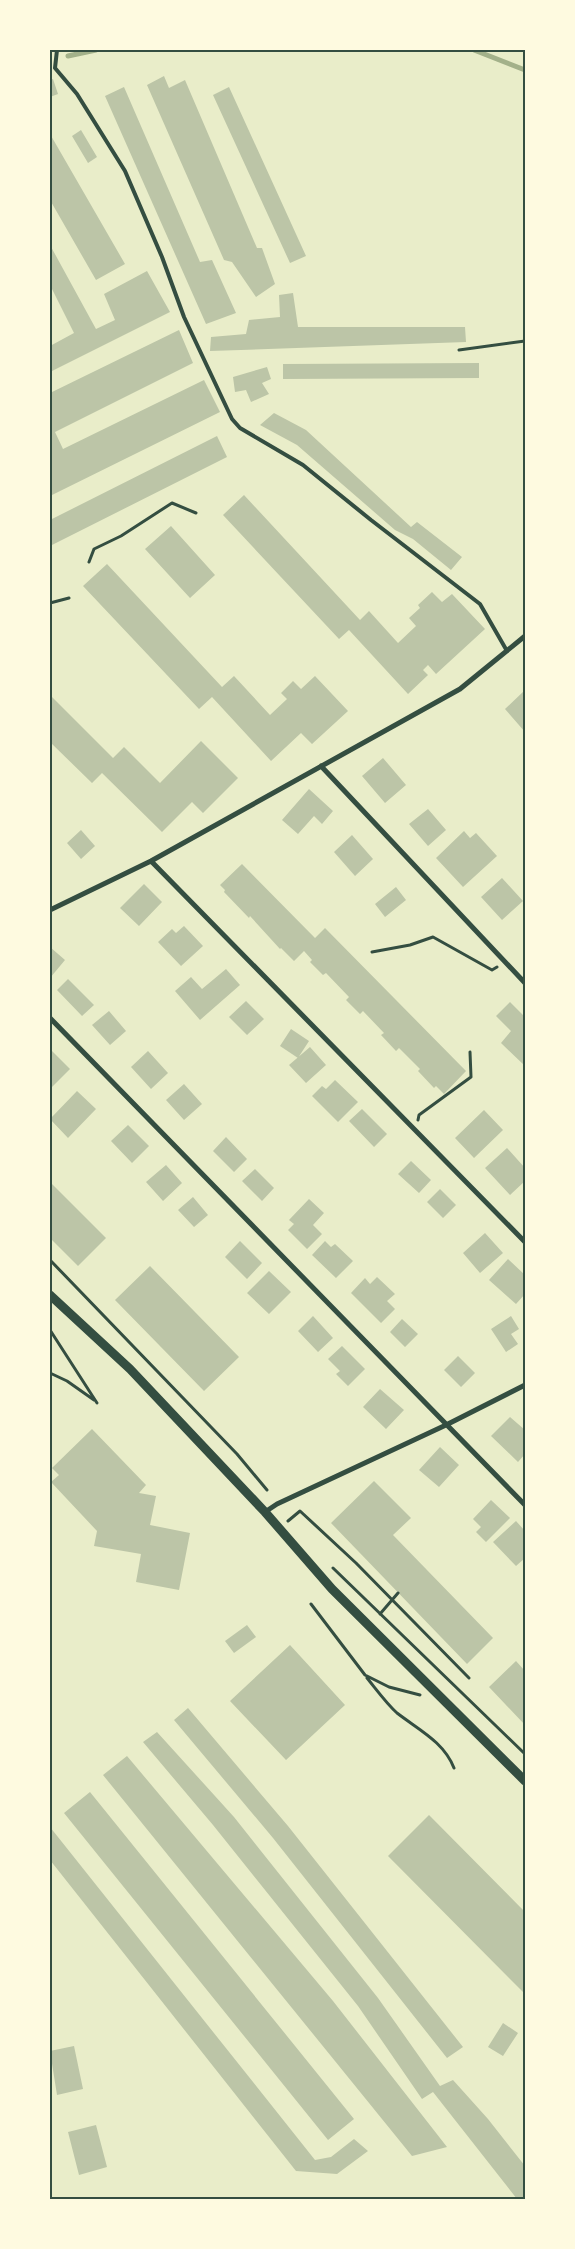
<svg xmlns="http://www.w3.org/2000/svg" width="575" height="2249" font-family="Helvetica,sans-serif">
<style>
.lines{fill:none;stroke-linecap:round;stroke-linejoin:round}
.stream{stroke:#a3b18a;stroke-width:5}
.building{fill:#bcc5a7}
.path{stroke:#344e41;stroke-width:3}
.service{stroke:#344e41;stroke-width:4}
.minor{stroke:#344e41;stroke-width:5}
.tertiary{stroke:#344e41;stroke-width:9}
.neatline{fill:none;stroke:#344e41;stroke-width:2}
</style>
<rect width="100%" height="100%" fill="#e9edc9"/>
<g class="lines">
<path class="stream" d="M474,50l51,20
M68,56l28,-6"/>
</g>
<path class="building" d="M164,76l5,12 16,-8 72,168h5l13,36 -19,13 -24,-35 -8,-2 -77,-175z
M53,79l5,15 -8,3v-17z
M124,87l76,175 12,-2 24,53 -30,11 -101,-228z
M229,87l77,169 -16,7 -77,-168z
M81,130l16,27 -9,6 -16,-27z
M50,134l75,130 -29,16 -46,-80z
M50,245l46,84 19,-9 -11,-26 43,-23 23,41 -120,60v-26l24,-13 -24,-48z
M293,293l5,34h167l1,15 -256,9 1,-14 35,-3 3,-14 31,-3 -1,-22z
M179,330l14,33 -138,69 8,17 141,-69 16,32 -170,84v-103z
M479,363v15l-196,1v-15z
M267,367l4,12 -9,4 7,11 -18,8 -5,-12 -11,2 -2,-15z
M274,413l32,17 105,97 6,-5 45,35 -11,13 -38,-31 -18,-9 -98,-85 -37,-20z
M217,436l10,21 -177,89v-26z
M244,495l116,125 9,-9 29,32 18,-17 -7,-8 11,-10 -2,-3 14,-13 10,10 10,-8 33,35 -49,45 -8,-9 -5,5 5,5 -20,19 -59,-64 -10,9 -116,-124z
M171,526l44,49 -25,23 -45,-49z
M107,564l115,123 12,-11 36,39 17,-16 -6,-6 12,-12 8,8 14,-13 33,35 -36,33 -11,-11 -30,28 -59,-64 -13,12 -116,-123z
M525,690v42l-20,-23z
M50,695l63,63 11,-11 36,36 41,-42 37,37 -35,35 -11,-11 -30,30 -60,-59 -10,10 -42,-41z
M383,758l23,27 -21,18 -23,-27z
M309,789l24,22 -11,13 -8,-8 -16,18 -16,-14z
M428,809l18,21 -18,16 -19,-22z
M81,830l14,16 -14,13 -14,-16z
M464,831l6,7 6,-5 21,23 -34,31 -27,-29z
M352,835l21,24 -18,17 -21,-24z
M242,864l73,74 10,-10 141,143 -22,23 -8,-8 -2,2 -16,-17 2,-2 -21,-21 -3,3 -15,-16 3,-2 -21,-22 -3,3 -14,-14 3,-3 -23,-24 -3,2 -13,-13 2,-2 -8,-9 -10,10 -13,-13 -1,1 -30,-33 -1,2 -25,-26 1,-2 -5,-5z
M502,878l21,23 -21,19 -21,-23z
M144,884l18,18 -23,24 -19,-18z
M396,887l10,13 -21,17 -10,-13z
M184,926l19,20 -22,20 -23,-24 14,-13 4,4z
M50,947l15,13 -15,18z
M226,969l14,16 -40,35 -25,-29 16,-14 11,12z
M68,979l26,26 -12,11 -25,-26z
M246,1001l18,18 -17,16 -18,-18z
M510,1002l15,15v49l-24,-23 10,-12 -15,-15z
M109,1011l17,20 -16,14 -18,-20z
M291,1029l18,12 -11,17 -18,-12z
M310,1047l16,18 -20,18 -17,-18z
M50,1049l20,20 -20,20z
M148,1051l20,22 -17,16 -20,-22z
M335,1080l23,22 -20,20 -26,-26 10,-10 4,3z
M184,1084l18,20 -18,16 -18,-20z
M77,1091l19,18 -28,29 -18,-19z
M362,1109l25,25 -13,13 -25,-26z
M484,1110l19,20 -29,28 -19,-20z
M128,1125l21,21 -17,17 -21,-22z
M226,1137l21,22 -13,13 -21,-21z
M507,1148l18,20v13l-15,14 -25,-27z
M411,1161l20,19 -12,13 -21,-19z
M166,1165l16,18 -19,18 -17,-19z
M255,1169l19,19 -12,13 -20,-20z
M50,1182l56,56 -28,28 -28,-28z
M440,1189l16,16 -13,13 -16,-16z
M193,1197l15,18 -14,12 -16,-17z
M309,1199l15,14 -11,12 9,9 -15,15 -19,-19 6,-6 -5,-4z
M485,1233l18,20 -23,20 -17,-20z
M240,1241l22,22 -15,16 -22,-22z
M325,1241l6,6 4,-3 18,17 -17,17 -24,-23z
M508,1259l17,16v19l-9,10 -27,-24z
M150,1266l89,91 -35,34 -89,-91z
M269,1271l22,21 -22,22 -22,-21z
M377,1277l18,17 -8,7 8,8 -14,14 -30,-30 14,-15 5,6z
M313,1316l20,22 -15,14 -20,-21z
M511,1316l8,13 -8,5 7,10 -12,8 -15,-23z
M402,1319l16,15 -13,13 -15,-15z
M342,1346l23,23 -17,17 -12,-12 4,-3 -12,-12z
M458,1356l17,17 -14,14 -17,-17z
M380,1389l24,21 -18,19 -23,-22z
M510,1417l15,13v24l-7,8 -27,-26z
M92,1429l54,56 -7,8 17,3 -6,29 40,8 -11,57 -43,-8 5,-28 -47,-8 3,-15 -46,-49 8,-7 -7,-7z
M440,1447l19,18 -20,22 -20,-17z
M374,1481l37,37 -18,17 100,103 -26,26 -136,-141z
M491,1500l19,18 -24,24 -10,-10 5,-5 -8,-8z
M516,1521l9,10v27l-9,8 -23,-24z
M247,1625l9,12 -22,16 -9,-12z
M290,1645l55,60 -59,55 -56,-59z
M516,1661l9,10v54l-36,-38z
M188,1708l100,118 175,221 -16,11 -174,-220 -99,-118z
M157,1732l77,85 144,181 62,88 13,-6 35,39 37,47v33h-8l-84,-107 -11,7 -64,-93 -145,-181 -70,-83z
M127,1756l206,245 114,146 -35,9 -309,-381z
M90,1792l264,327 -26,21 -264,-327z
M429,1815l96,97v82l-137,-138z
M50,1827l265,333 16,-3 23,-18 14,12 -31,23 -41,-3 -246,-311z
M503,2023l15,10 -15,23 -15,-9z
M74,2046l9,43 -26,6 -7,-44z
M96,2125l11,42 -28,8 -11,-43z"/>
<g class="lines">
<path class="path" d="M459,350l66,-9
M89,562l5,-13 27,-13 51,-33 24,10
M50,603l19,-5
M372,952l38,-7 23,-8 59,33 5,-3
M418,1120l1,-5 52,-38 -1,-25
M50,1260l187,194 30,36
M50,1330l47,73
M50,1373l17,8 27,19
M288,1521l12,-10 56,52 113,115
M333,1568l192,186
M311,1604l54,71 24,12 31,8
M380,1614l18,-21
M367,1678c9,11 19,25 30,35 22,17 47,29 57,55"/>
<path class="service" d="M57,50l-2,18 22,26 48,77 37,86 22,60 48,102 8,9 63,37 68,55 109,84 27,47"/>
<path class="minor" d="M321,766l204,217
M151,861l374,381
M50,910l101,-49 309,-172 65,-53
M50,1018l475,487
M265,1512l12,-8 169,-79 79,-40"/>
<path class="tertiary" d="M50,1295l80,74 135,143 67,77 193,192"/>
</g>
<rect width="575" height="2249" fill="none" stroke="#fefae0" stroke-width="102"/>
<rect x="51" y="51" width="473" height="2147" class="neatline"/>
</svg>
